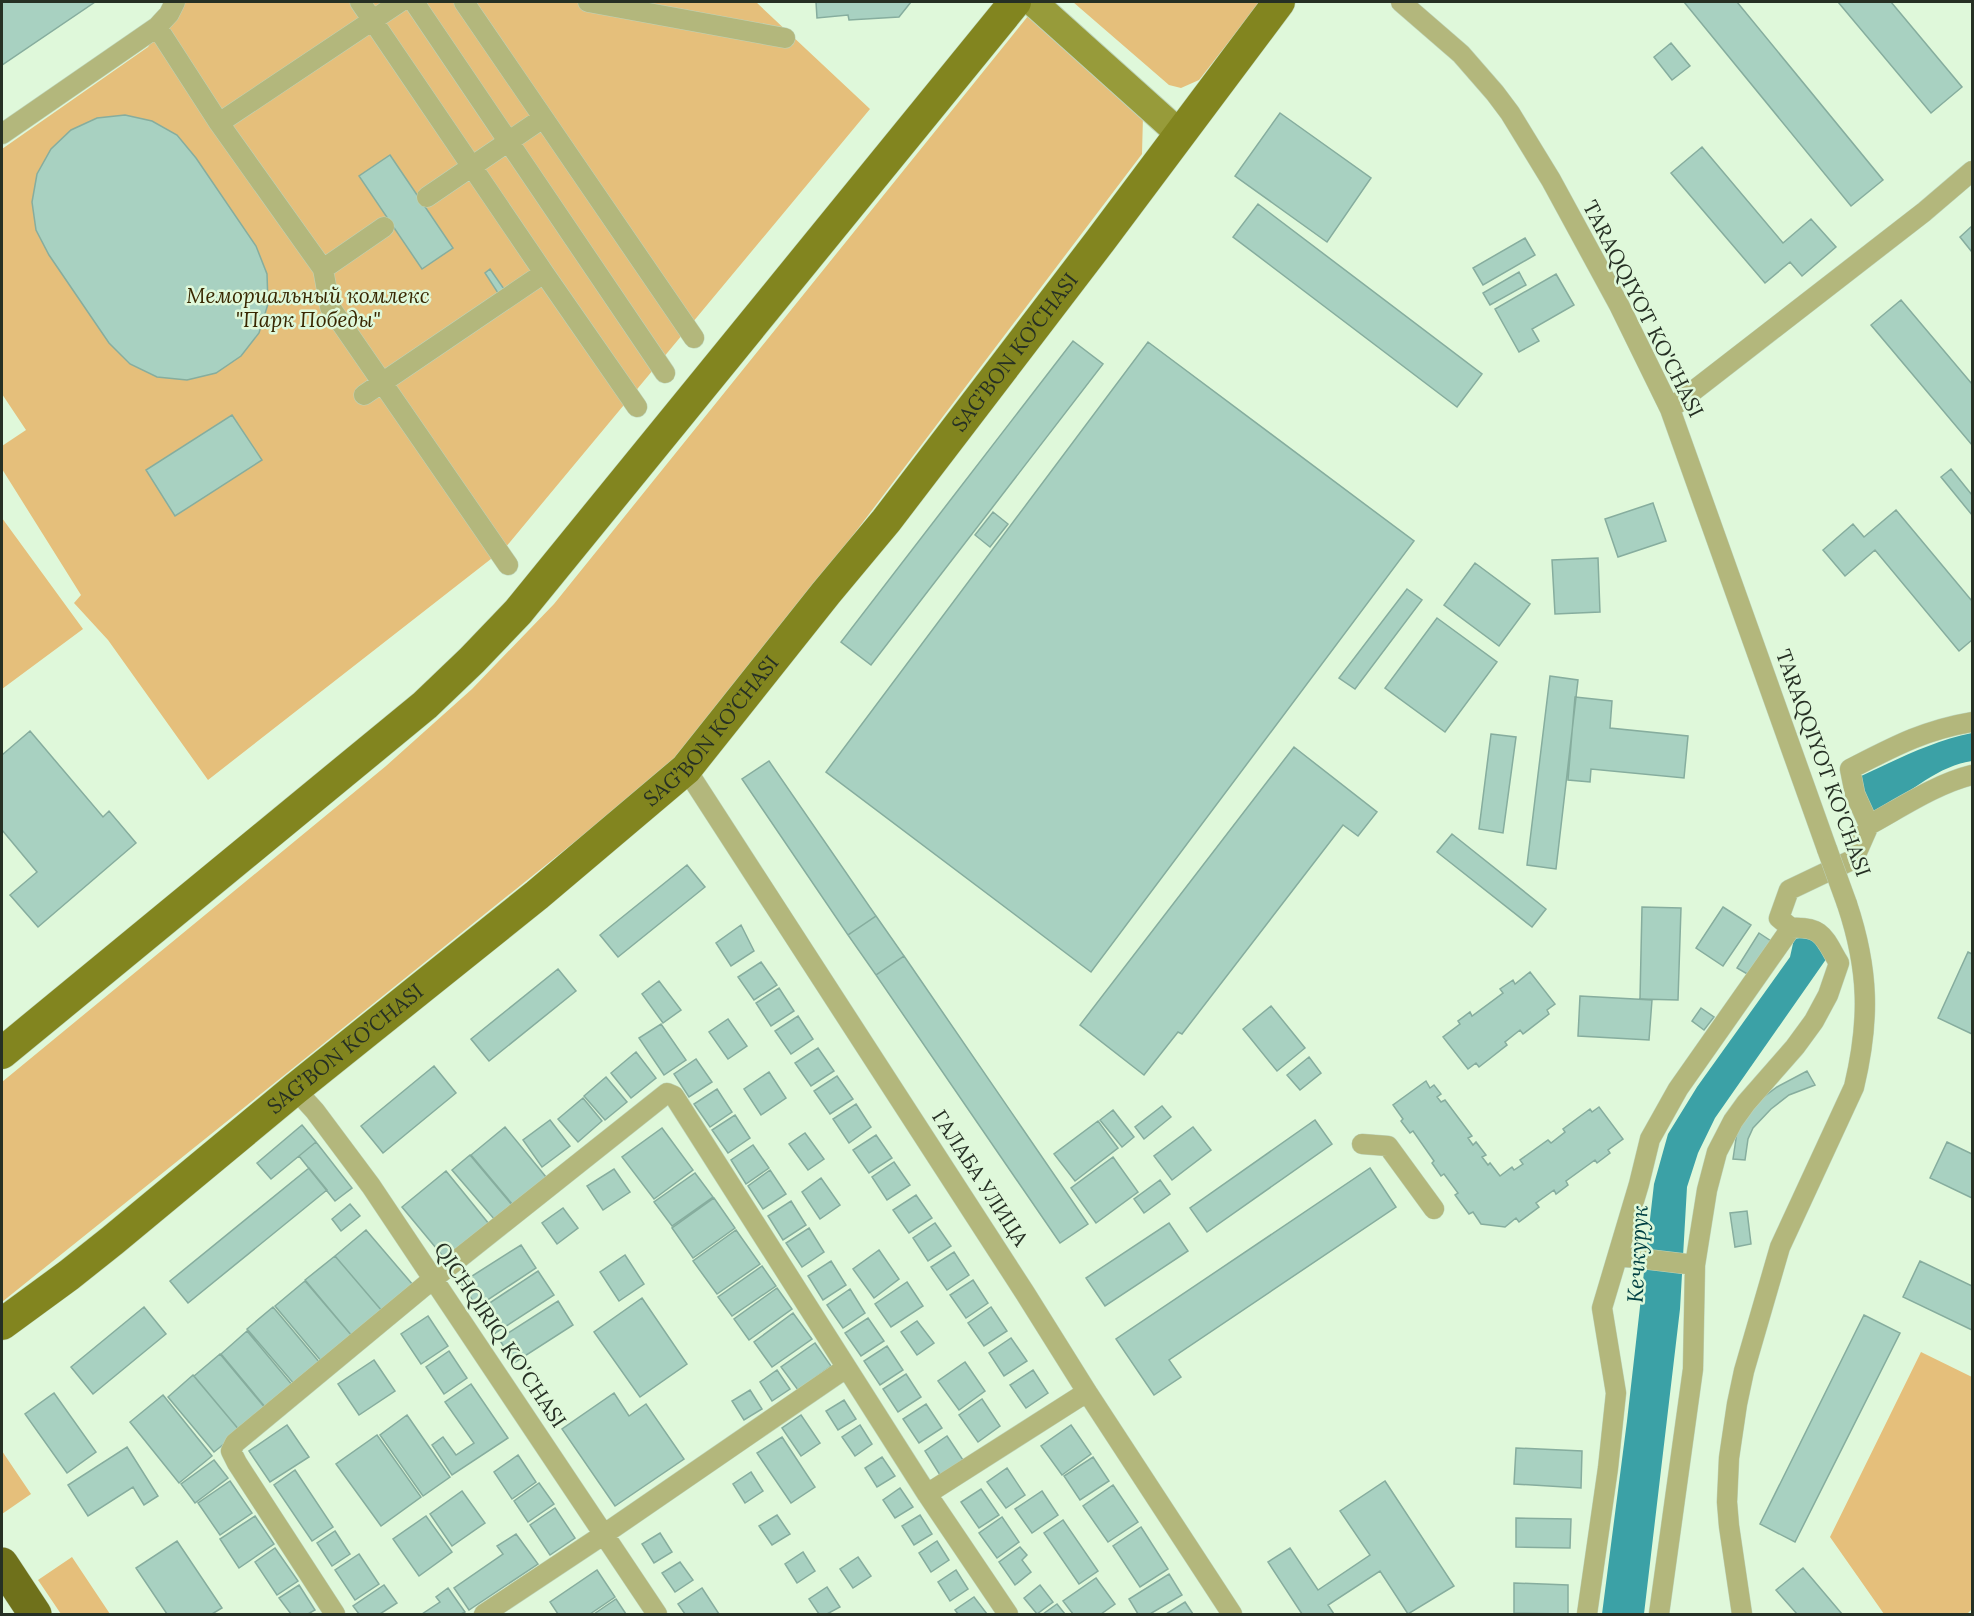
<svg xmlns="http://www.w3.org/2000/svg" width="1974" height="1616" font-family="Lora,serif">
<style>
.green{fill:#e5bf7b}
.water{fill:#3ba1a6}
.building{fill:#a8d1c1;stroke:#86ad9e;stroke-width:1.5}
.lines{fill:none;stroke-linecap:round;stroke-linejoin:round}
.street-casing{stroke:#bed4b9;stroke-width:21}
.secondary-casing{stroke:#bed4b9;stroke-width:30}
.primary-casing{stroke:#bed4b9;stroke-width:33}
.highway-casing{stroke:#bed4b9;stroke-width:34}
.street{stroke:#b3b77c;stroke-width:20}
.secondary{stroke:#979b3a;stroke-width:28}
.primary{stroke:#82851f;stroke-width:32}
.highway{stroke:#6f711b;stroke-width:33}
.street-bridge-casing{stroke:#bed4b9;stroke-width:21;stroke-linecap:butt}
.street-bridge{stroke:#b3b77c;stroke-width:20}
.labels{text-anchor:middle;stroke-width:5;stroke-linejoin:round;paint-order:stroke}
.park-label{font-size:21px;font-style:italic;fill:#382600;stroke:#dff8da}
.street-label{font-size:21px;fill:#263024;stroke:#dff8da}
.water-label{font-size:22px;font-style:italic;fill:#004043;stroke:#dff8da}
</style>
<rect width="100%" height="100%" fill="#dff8da"/>
<path class="green" d="M178,2h578l114,107 -365,439 -297,232 -100,-140 -34,-37 7,-8 -79,-126v-23l24,-16 -24,-36v-245l146,-102z
M1073,2h187l-61,78 -18,8 -12,-3z
M1028,16l115,100 -1,38 -357,471 -116,141 -667,536v-220l384,-316 86,-77 82,-85z
M2,518l81,111 -81,60z
M1921,1352l51,25v232l-5,5h-83l-54,-77z
M2,1451l29,43 -29,20z
M72,1557l38,57h-49l-23,-34z"/>
<path class="water" d="M1972,733v28c-35,5 -67,34 -95,55l-10,-2 -8,-37c37,-17 73,-36 113,-44z
M1805,937l10,2 14,16 -114,163 -17,35 -11,34 -7,122 -36,305h-42l25,-193 27,-237 14,-50 29,-47 93,-130 4,-18z"/>
<path class="building" d="M2,2h93l-93,63z
M816,2h95l-12,15 -50,3 -1,-5 -31,3z
M1684,2h53l146,178 -32,26z
M1838,2h53l71,85 -31,26z
M1671,43l19,23 -18,14 -18,-23z
M1280,113l91,65 -44,64 -92,-66z
M125,115l27,6 25,14 19,23 60,88 11,28 1,30 -9,29 -18,23 -25,17 -29,7 -30,-3 -27,-13 -21,-21 -60,-88 -13,-25 -4,-28 5,-28 14,-25 20,-19 26,-12z
M1702,147l81,96 28,-24 25,28 -34,29 -12,-14 -25,21 -94,-110z
M390,155l63,93 -31,21 -63,-93z
M1258,204l224,170 -25,33 -224,-170z
M1972,226v26l-12,-15z
M1525,238l10,17 -52,30 -10,-17z
M490,269l14,20 -6,4 -13,-20z
M1519,272l7,13 -36,20 -7,-12z
M1556,274l18,31 -42,24 7,12 -20,11 -24,-43z
M1901,300l71,84v61l-101,-120z
M1073,341l30,23 -232,301 -30,-23z
M1148,342l266,199 -323,431 -265,-200z
M232,415l30,45 -87,56 -29,-46z
M1951,469l21,26v20l-31,-38z
M1653,503l13,38 -48,16 -13,-38z
M1896,510l76,91v39l-13,11 -84,-101 -30,26 -22,-26 30,-26 11,13z
M993,512l15,12 -18,23 -15,-12z
M1598,558l2,54 -45,2 -3,-54z
M1475,563l55,41 -31,42 -55,-41z
M1407,589l15,11 -67,89 -16,-11z
M1437,618l60,44 -52,70 -60,-44z
M1550,676l28,4 -22,189 -29,-4z
M1575,697l37,4 -2,27 78,8 -4,42 -93,-9 -1,13 -22,-2z
M30,731l73,86 6,-6 27,32 -98,84 -28,-32 27,-23 -35,-42v-75z
M1491,734l25,3 -13,96 -24,-4z
M1294,747l83,65 -19,24 -15,-11 -161,209 -4,-2 -34,43 -64,-50z
M769,761l107,155 -28,19 -106,-156z
M1452,834l94,75 -14,18 -95,-75z
M687,865l18,22 -87,70 -18,-22z
M1642,907l39,1 -3,92 -38,-1z
M1723,907l28,18 -28,41 -27,-18z
M876,916l28,40 -28,19 -28,-40z
M741,925l13,26 -23,15 -15,-23z
M1759,933l12,8 -22,34 -12,-7z
M1968,952l4,2v80l-34,-16z
M904,956l184,268 -28,19 -184,-268z
M761,962l16,23 -23,15 -16,-23z
M558,969l18,22 -87,70 -18,-22z
M1530,972l25,32 -8,6 2,4 -26,20 -3,-4 -15,12 2,3 -28,22 -3,-4 -8,6 -25,-32 17,-13 -2,-3 12,-9 2,4 31,-23 -3,-4 13,-9 2,4z
M659,981l22,29 -18,13 -21,-29z
M779,988l15,23 -23,15 -15,-23z
M1580,996l72,4 -3,40 -71,-4z
M1271,1006l34,42 -28,23 -34,-42z
M1701,1008l13,9 -10,13 -12,-9z
M798,1016l15,23 -22,15 -16,-23z
M728,1019l19,27 -19,13 -19,-27z
M661,1024l25,36 -22,15 -25,-37z
M818,1048l16,23 -23,15 -16,-23z
M636,1052l20,26 -25,20 -20,-25z
M1309,1057l12,16 -21,17 -13,-15z
M696,1059l16,23 -23,15 -15,-23z
M434,1066l22,27 -73,60 -22,-27z
M1807,1071l8,14 -26,10 -18,14 -18,19 -5,11 -3,21 -12,-1 4,-27 20,-30 20,-15z
M769,1072l17,26 -25,17 -17,-26z
M837,1076l16,23 -23,15 -16,-23z
M606,1077l21,25 -22,18 -21,-24z
M1426,1081l4,7 4,-3 7,9 -4,3 4,5 4,-2 27,36 -4,2 5,7 3,-3 10,13 -4,2 6,8 2,-2 10,13 12,-9 2,3 9,-6 -3,-4 28,-20 3,3 14,-11 -2,-3 27,-20 2,3 7,-5 24,32 -15,11 2,3 -13,10 -2,-3 -29,21 2,4 -12,9 -2,-4 -18,13 3,4 -20,15 -3,-4 -11,9 -24,-3 -8,-12 -4,2 -14,-19 3,-2 -14,-19 -3,2 -9,-13 2,-2 -21,-30 -3,2 -9,-12 2,-2 -10,-14z
M717,1089l15,23 -22,15 -16,-23z
M583,1098l19,23 -24,21 -20,-23z
M856,1104l15,23 -22,16 -16,-24z
M1162,1106l9,11 -27,22 -9,-12z
M1113,1110l21,27 -12,10 -22,-27z
M735,1115l15,23 -22,15 -16,-23z
M550,1120l20,26 -28,21 -19,-27z
M1315,1120l17,24 -125,88 -17,-24z
M1098,1121l20,27 -43,33 -21,-27z
M302,1125l14,17 -45,37 -14,-16z
M505,1127l41,50 -33,28 -42,-50z
M1193,1127l18,23 -39,30 -18,-24z
M662,1128l31,42 -39,29 -32,-42z
M805,1133l19,26 -16,11 -19,-26z
M876,1135l16,23 -23,15 -16,-23z
M316,1142l36,46 -17,13 -36,-45z
M1947,1142l25,12v44l-42,-20z
M753,1145l16,23 -23,16 -15,-24z
M470,1155l42,50 -17,15 -43,-50z
M1113,1157l25,35 -42,31 -25,-35z
M894,1162l16,23 -23,15 -15,-23z
M309,1168l18,22 -139,113 -18,-22z
M1370,1168l26,39 -227,153 12,17 -27,18 -38,-56z
M614,1169l16,23 -27,18 -16,-24z
M770,1170l16,24 -23,15 -15,-23z
M446,1171l43,53 -43,36 -44,-53z
M695,1173l18,24 -41,29 -18,-24z
M821,1178l19,27 -20,14 -18,-27z
M1160,1180l10,14 -26,19 -10,-14z
M916,1195l16,23 -23,15 -16,-23z
M714,1198l21,30 -42,30 -21,-30z
M791,1201l15,24 -23,15 -15,-24z
M350,1204l10,12 -19,15 -9,-12z
M563,1208l15,20 -21,16 -15,-21z
M1747,1211l4,33 -16,3 -5,-34z
M935,1223l16,23 -23,15 -15,-23z
M1169,1223l19,28 -83,55 -19,-28z
M809,1228l15,24 -22,15 -16,-24z
M366,1230l47,55 -31,26 -47,-55z
M736,1230l24,34 -43,30 -24,-33z
M521,1245l15,23 -59,39 -16,-24z
M879,1250l20,29 -25,19 -21,-29z
M954,1252l15,23 -22,15 -16,-23z
M625,1255l19,29 -25,17 -19,-29z
M335,1256l47,55 -30,25 -47,-56z
M831,1261l15,24 -23,15 -15,-24z
M1920,1261l52,25v44l-69,-33z
M762,1266l14,20 -44,30 -14,-19z
M538,1271l16,24 -60,39 -15,-24z
M973,1280l15,23 -22,15 -16,-23z
M305,1281l47,55 -30,26 -47,-56z
M907,1282l16,24 -32,21 -16,-23z
M777,1288l15,21 -43,31 -15,-21z
M850,1289l15,24 -22,15 -16,-23z
M642,1298l45,66 -47,33 -46,-65z
M558,1301l15,24 -59,38 -15,-24z
M144,1307l22,27 -73,60 -22,-27z
M273,1307l47,56 -25,22 -48,-56z
M991,1307l16,24 -23,15 -16,-23z
M793,1313l19,26 -40,28 -18,-25z
M1864,1315l36,18 -105,209 -35,-18z
M428,1316l20,30 -27,18 -20,-30z
M868,1318l16,23 -23,15 -16,-23z
M917,1321l17,22 -17,12 -16,-23z
M247,1331l46,55 -27,22 -45,-54z
M1011,1338l16,23 -23,15 -15,-23z
M815,1343l16,23 -33,24 -17,-23z
M887,1346l16,24 -23,15 -16,-24z
M449,1351l18,27 -23,16 -18,-27z
M220,1354l46,55 -26,22 -46,-55z
M374,1360l21,31 -36,24 -21,-31z
M965,1362l20,29 -26,19 -21,-29z
M777,1370l13,19 -18,12 -12,-19z
M1033,1370l15,23 -22,15 -16,-23z
M906,1374l15,23 -23,15 -15,-23z
M193,1375l47,56 -26,21 -46,-55z
M471,1384l37,54 -56,37 -20,-30 11,-8 13,18 18,-12 -29,-41z
M750,1390l12,19 -18,11 -12,-19z
M54,1393l42,59 -29,21 -42,-59z
M614,1393l15,23 17,-12 38,55 -69,47 -53,-77z
M163,1395l49,61 -33,27 -49,-61z
M982,1399l18,27 -22,16 -19,-27z
M844,1400l12,19 -18,11 -12,-19z
M926,1404l16,24 -23,15 -16,-24z
M407,1415l43,62 -27,19 -43,-61z
M801,1415l19,28 -19,13 -19,-28z
M287,1425l22,32 -39,25 -21,-31z
M860,1425l12,19 -17,12 -13,-19z
M1071,1425l20,29 -29,21 -21,-29z
M377,1435l44,62 -40,29 -45,-62z
M947,1436l16,24 -23,15 -15,-24z
M782,1437l33,50 -24,16 -34,-50z
M127,1447l31,49 -14,9 -11,-18 -45,29 -20,-31z
M1516,1448l66,3 -1,37 -67,-4z
M518,1455l18,27 -24,17 -18,-27z
M882,1457l13,19 -18,11 -12,-19z
M1093,1457l16,24 -29,19 -16,-24z
M214,1460l14,18 -33,25 -14,-19z
M1007,1468l18,27 -19,13 -19,-26z
M295,1470l38,57 -21,14 -38,-56z
M751,1472l12,19 -18,12 -12,-19z
M230,1481l22,32 -32,22 -22,-32z
M1385,1481l69,105 -46,28 -28,-43 -52,34 6,9h-32l-34,-52 22,-14 28,42 52,-35 -30,-44z
M539,1483l15,21 -26,18 -14,-21z
M1113,1485l25,37 -30,20 -25,-36z
M900,1488l13,19 -18,11 -12,-18z
M981,1489l18,26 -20,13 -18,-26z
M462,1491l23,32 -33,23 -22,-32z
M1042,1491l16,24 -26,18 -17,-24z
M555,1508l20,30 -25,17 -20,-30z
M777,1515l13,19 -18,11 -13,-19z
M920,1515l12,19 -18,11 -12,-19z
M255,1516l19,28 -35,24 -19,-29z
M426,1516l26,36 -33,24 -26,-37z
M1002,1517l17,25 -22,16 -18,-25z
M1516,1518l55,1 -1,29 -54,-1z
M1063,1520l35,51 -19,13 -35,-51z
M1141,1527l27,42 -28,18 -27,-41z
M335,1531l15,23 -18,12 -15,-23z
M660,1533l12,19 -18,11 -12,-19z
M516,1534l22,30 -69,46 -15,-22 49,-34 -6,-8z
M177,1541l45,67 -10,6h-45l-31,-46z
M937,1541l12,19 -18,12 -12,-19z
M1020,1547l7,8 -5,5 9,12 -16,13 -16,-23z
M275,1548l23,33 -21,14 -22,-33z
M803,1552l12,19 -18,12 -12,-19z
M359,1554l20,30 -24,16 -20,-30z
M858,1557l13,19 -18,12 -13,-19z
M680,1562l13,18 -18,12 -13,-19z
M1803,1568l39,46h-45l-21,-24z
M597,1570l18,27 -25,17h-32l-8,-12z
M956,1570l12,19 -18,12 -12,-19z
M1169,1574l13,21 -32,19h-12l-9,-15z
M1096,1578l19,26 -14,10h-28l-10,-13z
M1514,1583l54,2v29l-54,-1z
M299,1585l16,25 -7,4h-17l-12,-16z
M384,1585l13,18 -17,11h-21l-6,-8z
M1040,1585l13,17 -16,12 -13,-16z
M827,1587l13,20 -13,7h-8l-10,-15z
M448,1588l17,24 -4,2h-39l18,-12 -4,-5z
M702,1588l17,26h-34l-7,-10z
M974,1597l13,17h-29l-3,-4z
M616,1599l10,15h-32z
M1185,1602l8,12h-27z
M1057,1604l8,10h-22z"/>
<g class="lines">
<g class="street-casing">
<path id="street" d="M360,2l184,271 93,134
M414,2l251,371
M464,2l230,336
M588,2l197,36
M1401,2l60,52 34,39 15,20 41,67 68,125 51,104 157,440
M157,27l62,96 104,146 7,38 178,258
M219,123l181,-121
M2,134l155,-107 12,-13 6,-12
M427,197l116,-79
M323,269l61,-42
M364,395l180,-122
M1670,409l254,-197 48,-41
M686,769l339,524 62,99 145,222
M1869,825c33,-18 67,-41 103,-50
M295,1089l20,22 56,75 286,428
M1362,1144l26,2 46,63
M1619,1256l76,9
M927,1494l160,-102
M335,1614l-98,-151 -6,-12 4,-8 198,-164 234,-186 7,3 253,398 81,120
M484,1614l119,-79 243,-167
M1587,1614l21,-146 8,-75 -14,-85 37,-124 11,-45 28,-50 113,-161 -12,-10 10,-28 65,-31 15,-34 -14,-31 -5,-25c43,-22 74,-39 122,-47
M1659,1614l34,-245 2,-104 12,-75 10,-38 16,-31 13,-18 49,-56 19,-26 14,-26 11,-32c-15,-25 -16,-37 -48,-35
M1742,1614l-13,-88 -2,-24 2,-44 8,-54 7,-33 36,-124 74,-160c16,-67 15,-117 -7,-183"/>
</g>
<g class="secondary-casing">
<path id="secondary" d="M1033,2l147,132"/>
</g>
<g class="primary-casing">
<g id="primary">
<path d="M2,1053l423,-348 47,-45 46,-48 497,-610"/>
<path id="s1" d="M2,1324l67,-49 44,-35 182,-151 242,-194 149,-126 140,-176 60,-72 214,-280 179,-239"/>
</g>
</g>
<g class="highway-casing">
<path id="highway" d="M2,1564l33,50"/>
</g>
<use href="#street" class="street"/>
<use href="#secondary" class="secondary"/>
<use href="#primary" class="primary"/>
<use href="#highway" class="highway"/>
<g class="street-bridge-casing">
<path id="street-bridge" d="M1827,849l20,55"/>
</g>
<use href="#street-bridge" class="street-bridge"/>
</g>
<g class="labels">
<g class="park-label">
<text x="308" y="303">Мемориальный комлекс<tspan x="308" dy="24">"Парк Победы"</tspan></text>
</g>
<g class="street-label">
<text transform="translate(1643 309) rotate(63)" y="7">TARAQQIYOT KO'CHASI</text>
<text dy="7" stroke="none"><textPath href="#s1" startOffset="1412">SAG’BON KO’CHASI</textPath></text>
<text dy="7" stroke="none"><textPath href="#s1" startOffset="926">SAG’BON KO’CHASI</textPath></text>
<text transform="translate(1823 763) rotate(70)" y="7">TARAQQIYOT KO'CHASI</text>
<text dy="7" stroke="none"><textPath href="#s1" startOffset="440">SAG’BON KO’CHASI</textPath></text>
<text transform="translate(980 1178) rotate(57)" y="7">ГАЛАБА УЛИЦА</text>
<text transform="translate(500 1335) rotate(56)" y="7">QICHQIRIQ KO'CHASI</text>
</g>
<g class="water-label">
<text transform="translate(1637 1254) rotate(-87)" y="8">Кечкурук</text>
</g>
</g>
<rect width="1974" height="1616" fill="none" stroke="#263024" stroke-width="6"/>
</svg>
